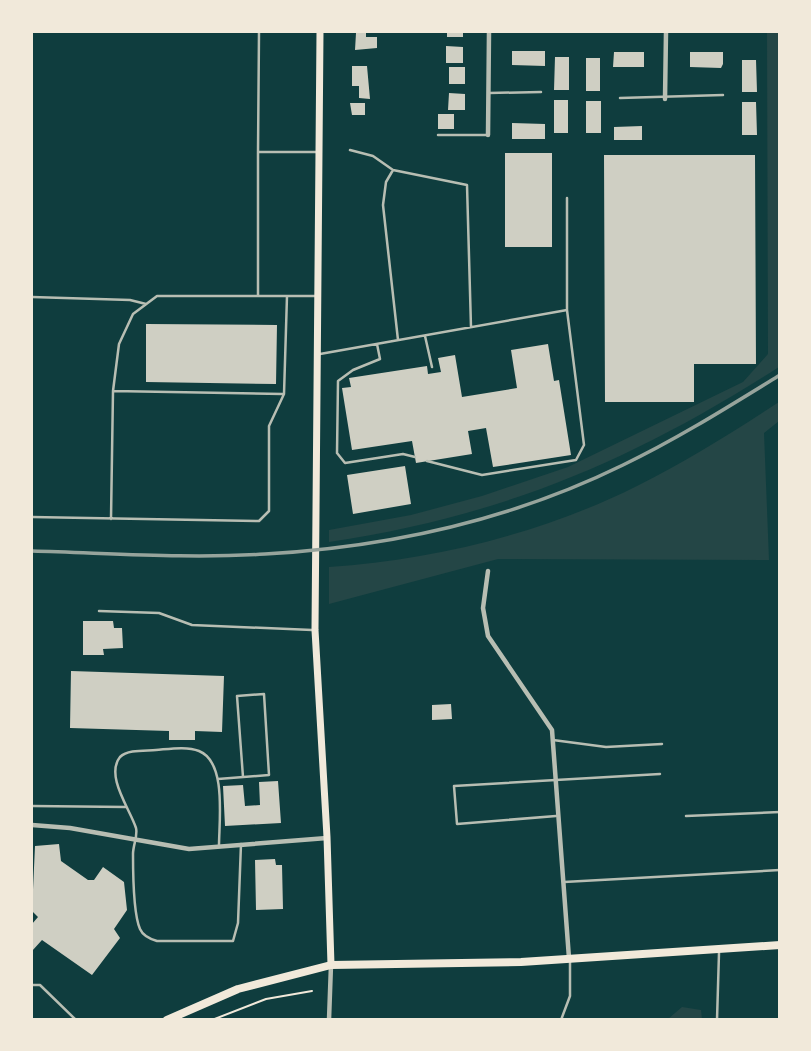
<svg xmlns="http://www.w3.org/2000/svg" width="811" height="1051" font-family="'Open Sans',sans-serif">
<style>
.green{fill:#244646}
.building{fill:#cfcfc3}
.lines{fill:none;stroke-linecap:round;stroke-linejoin:round}
.path{stroke:#f1e9da;stroke-width:2}
.service{stroke:#b8beb3;stroke-width:2.5}
.minor{stroke:#b8beb3;stroke-width:4.5}
.secondary{stroke:#f1e9da;stroke-width:7}
.primary{stroke:#f1e9da;stroke-width:8}
.rail{stroke:#97a49c;stroke-width:3.5}
</style>
<rect width="100%" height="100%" fill="#0f3d3e"/>
<path class="green" d="M767,32h13l-1,335c-147,94 -276,149 -450,175v-12l82,-15 71,-19 86,-29 175,-85 25,-28z
M779,402v19l-15,12 5,127 -271,-1 -169,45v-37c105,-7 214,-34 308,-81 50,-25 96,-54 142,-84z
M682,1007l19,3 1,9h-34z"/>
<path class="building" d="M447,32h16v5h-16z
M356,33h10v4h11v11l-22,2z
M446,46l17,1v16h-17z
M512,51h33v15l-33,-1z
M614,52h30v15h-31z
M690,52h33v12l-2,4 -31,-1z
M555,57h14v33h-15z
M586,58h14v33h-14z
M742,60h14l1,32h-15z
M352,66h15l3,33 -11,-1v-12h-7z
M449,67h16v17h-16z
M449,93l16,1v16h-17z
M554,100h14v33h-14z
M586,101h15v32h-15z
M742,102h14l1,33h-15z
M350,103h15v12h-13z
M438,114h16v15h-16z
M512,123l33,1v15h-33z
M642,126v14h-28v-13z
M505,153h47v94h-47z
M604,155h151l1,209h-62v38h-89z
M146,324l131,1 -1,59 -130,-2z
M548,344l6,37 5,-1 12,75 -78,12 -7,-39 -18,3 4,23 -56,9 -4,-22 -60,9 -10,-62 9,-1 -2,-9 78,-12 1,8 13,-2 -3,-14 17,-3 7,42 55,-9 -6,-38z
M405,466l6,38 -58,10 -6,-39z
M83,621h30l1,7h8l1,20 -20,1 1,6h-21z
M71,671l153,5 -2,56 -27,-1v9h-26v-9l-99,-3z
M451,704l1,15 -20,1v-15z
M278,781l3,42 -56,3 -2,-40 20,-1 2,21 15,-1 -1,-23z
M59,844l2,17 27,19h6l9,-13 21,15 3,28 -13,19 6,9 -28,37 -50,-35 -10,11v-27l6,-7 -6,-6 3,-65z
M275,859l1,6h6l1,44 -27,1 -1,-50z"/>
<g class="lines">
<path class="path" d="M212,1020l54,-21 46,-8"/>
<path class="service" d="M259,32l-1,120h58
M489,93l52,-1
M620,98l103,-3
M438,135h50
M350,150l23,6 20,14 74,15 4,142
M258,152v144h29
M393,170l-7,12 -3,23 15,135
M32,297l98,3 16,4
M425,336l7,31
M377,344l3,15 -27,11 -15,11 -1,72 8,10 58,-9 12,3
M320,354l247,-44v-112
M113,391l6,-47 14,-30 24,-18h101
M427,461l55,14 94,-15 8,-15 -17,-135
M32,517l227,4 10,-10v-85l15,-32 3,-98h31
M111,519l2,-128 170,3
M99,611l60,2 33,12 120,5
M553,740l53,7 56,-3
M218,779l51,-4 -5,-81 -27,2 6,81
M32,806l94,1
M556,816l-99,8 -3,-38 206,-12
M686,816l94,-4
M219,846c0,-25 8,-84 -20,-95 -12,-5 -30,-2 -43,-1 -10,1 -28,-1 -36,7 -15,19 10,52 16,71 2,8 -3,17 -3,26 0,18 0,59 7,75 3,7 10,10 17,12h76l5,-18 3,-79
M564,882l216,-12
M32,985h8l36,35
M561,1020l9,-24v-34
M717,1020l2,-67"/>
<path class="minor" d="M665,99l1,-67
M488,135l1,-103
M488,571l-5,37 5,28 64,94 17,228
M32,825l38,3 119,21 138,-11
M329,1020l2,-55"/>
<path class="secondary" d="M320,32l-5,598 12,207 4,128"/>
<path class="primary" d="M167,1020l71,-31 93,-24 190,-3 259,-17"/>
<path class="rail" d="M32,551c77,2 156,8 233,3 124,-7 246,-34 358,-89 54,-26 105,-58 157,-90"/>
</g>
<rect width="811" height="1051" fill="none" stroke="#f1e9da" stroke-width="66"/>
</svg>
